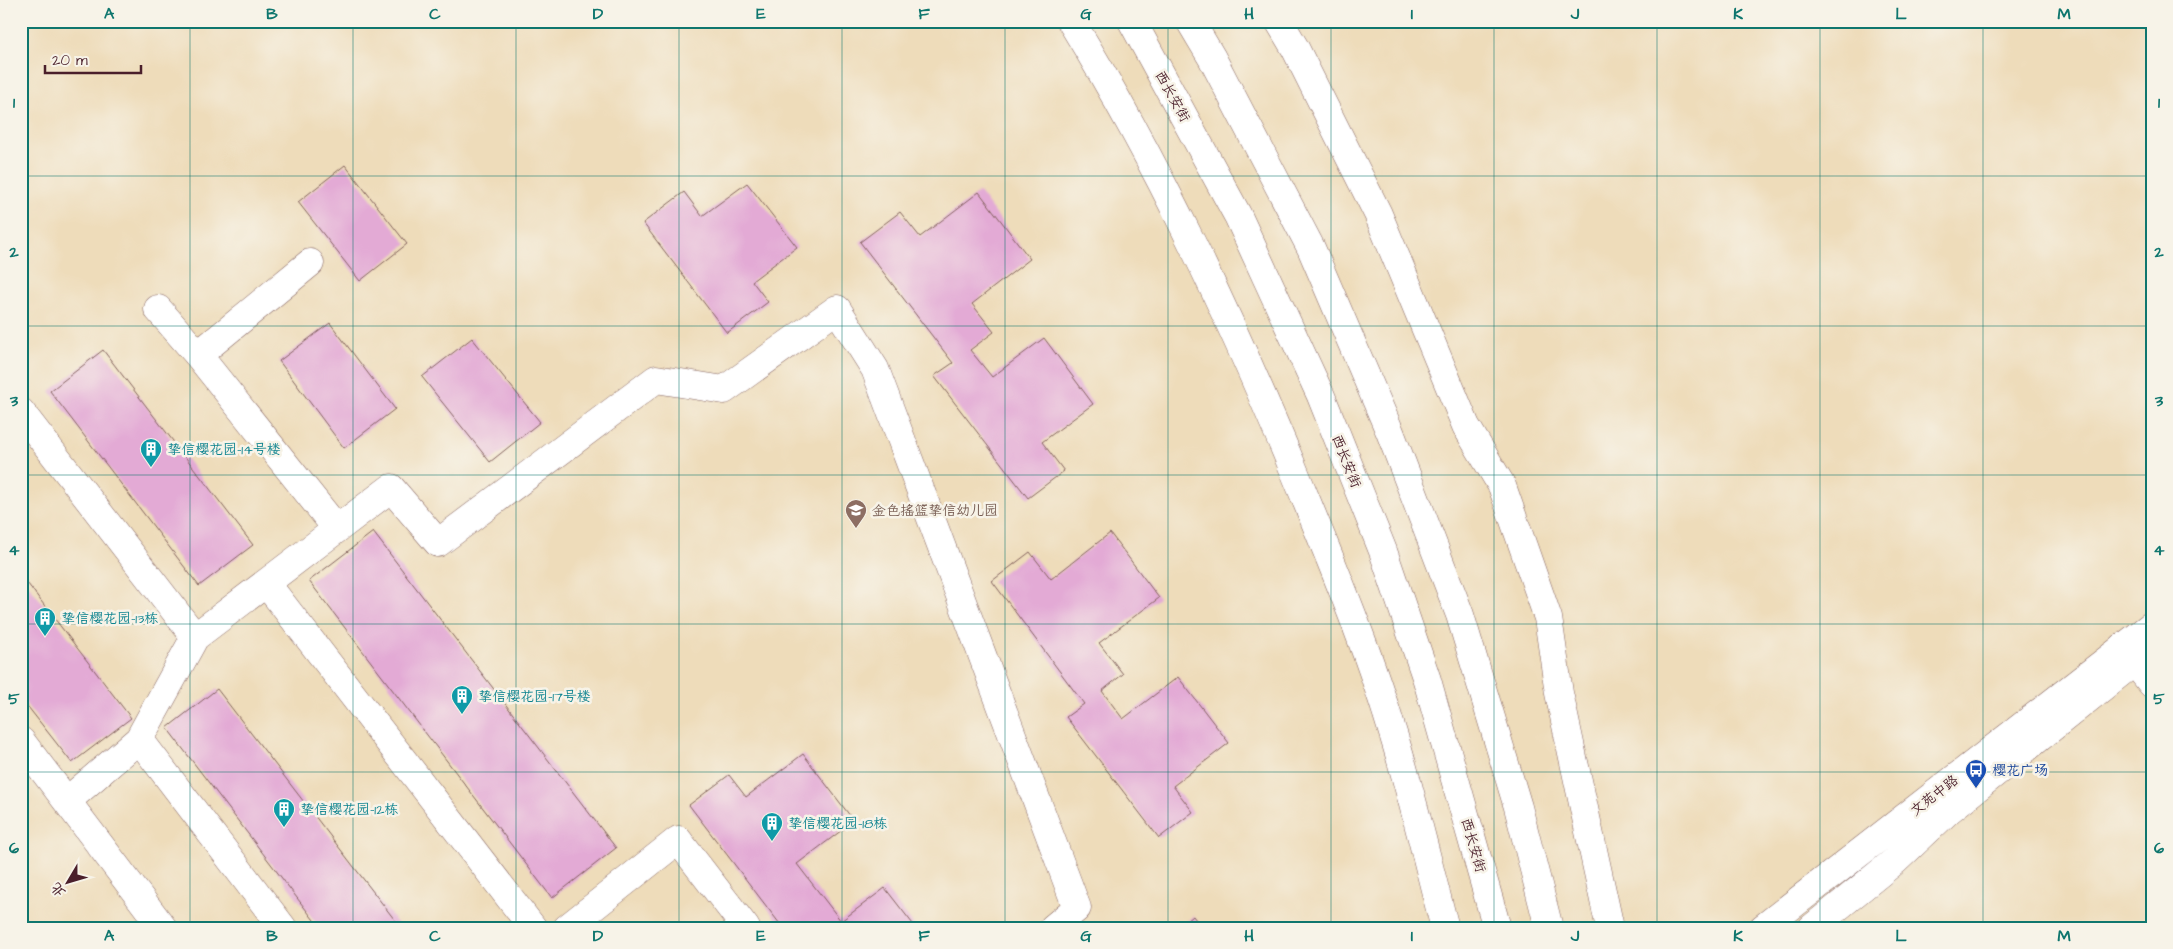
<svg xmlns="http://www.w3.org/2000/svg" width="2173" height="949" font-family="'Architects Daughter','LXGW WenKai TC',sans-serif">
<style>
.building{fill:#e3aad5}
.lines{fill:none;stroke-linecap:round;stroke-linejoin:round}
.street-casing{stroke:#83615d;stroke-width:29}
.secondary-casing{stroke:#83615d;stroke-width:29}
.primary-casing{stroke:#83615d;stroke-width:29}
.street{stroke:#fff;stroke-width:28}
.secondary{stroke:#fff;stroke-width:28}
.primary{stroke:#fff;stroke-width:28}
.grid{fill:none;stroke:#0f766e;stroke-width:1;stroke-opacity:0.55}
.labels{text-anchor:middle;stroke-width:5;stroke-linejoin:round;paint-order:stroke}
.street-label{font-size:14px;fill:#4a1f2b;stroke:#f7f3e8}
.culture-label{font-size:14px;fill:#0d838f;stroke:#f7f3e8;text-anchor:start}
.education-label{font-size:14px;fill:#785e54;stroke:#f7f3e8;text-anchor:start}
.transit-label{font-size:14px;fill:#164399;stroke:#f7f3e8;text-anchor:start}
.neatline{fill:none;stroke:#0f766e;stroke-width:2}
.grid-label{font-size:16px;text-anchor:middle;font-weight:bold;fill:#0f766e}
</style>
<rect width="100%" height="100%" fill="#f7f3e8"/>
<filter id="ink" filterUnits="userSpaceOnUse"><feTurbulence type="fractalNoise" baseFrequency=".02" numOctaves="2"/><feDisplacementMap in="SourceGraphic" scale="10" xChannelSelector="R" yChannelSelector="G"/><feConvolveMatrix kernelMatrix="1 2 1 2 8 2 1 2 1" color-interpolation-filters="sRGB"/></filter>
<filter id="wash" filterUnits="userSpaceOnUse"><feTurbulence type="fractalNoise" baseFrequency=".0096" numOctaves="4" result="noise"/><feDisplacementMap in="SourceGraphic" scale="20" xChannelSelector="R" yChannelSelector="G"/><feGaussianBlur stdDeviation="1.12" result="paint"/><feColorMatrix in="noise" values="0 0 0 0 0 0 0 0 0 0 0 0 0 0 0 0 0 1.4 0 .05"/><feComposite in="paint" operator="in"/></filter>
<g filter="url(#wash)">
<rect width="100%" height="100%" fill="#eedcba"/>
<g id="blocks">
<path class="building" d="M345,165l62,79 -47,37 -62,-79z
M747,183l50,64 -45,34 16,21 -41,31 -84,-110 41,-31 18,24z
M979,192l51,67 -58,45 22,28 -24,18 22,27 52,-39 49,66 -51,38 22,29 -36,27 -94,-122 19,-13 -93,-121 40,-30 20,25z
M330,323l65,86 -51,39 -65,-87z
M472,338l68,84 -50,40 -68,-85z
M103,350l150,195 -54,41 -149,-195z
M373,532l243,316 -64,50 -243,-317z
M1110,533l49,65 -60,45 24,31 -21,17 21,28 55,-42 51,66 -56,43 20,26 -34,26 -93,-121 18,-13 -92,-123 38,-29 21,27z
M21,575l110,143 -59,45 -51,-65z
M217,689l184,239h-81l-153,-200z
M803,754l51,67 -57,43 44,57 44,-33 31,40h-133l-94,-123 40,-30 17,22z
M1193,916l9,12h-23z"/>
</g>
</g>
<g filter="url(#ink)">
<use href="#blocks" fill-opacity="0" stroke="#83615d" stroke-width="1"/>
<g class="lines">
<g class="street-casing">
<path id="street" d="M1279,21l16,27 83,166 88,212 36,60 46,132 11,75 51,235
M198,355l112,-92
M21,412l174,225
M337,529l54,-41 47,55 218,-164 68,11 113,-81 38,60 202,539 -24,20
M266,583l267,345
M2123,647l29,37
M139,739l144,189
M21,741l142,187
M67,801l72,-62 56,-102 142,-108 -139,-174 -40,-46
M567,928l111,-88 68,88"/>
</g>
<g class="secondary-casing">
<path id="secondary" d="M1071,21c88,144 159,296 224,452 34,83 70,168 96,254 21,66 36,134 54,201
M1763,928l389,-303
M1812,928l84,-68 53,-50 185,-148 18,-11"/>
</g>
<g class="primary-casing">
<path id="primary" d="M1132,21l106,195 83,180 62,155 44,129 70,248
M1190,21l22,37 99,190 79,184 70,183 58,192 31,121"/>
</g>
<use href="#street" class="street"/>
<use href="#secondary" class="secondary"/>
<use href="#primary" class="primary"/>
</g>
</g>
<path class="grid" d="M190,21v907M353,21v907M516,21v907M679,21v907M842,21v907M1005,21v907M1168,21v907M1331,21v907M1494,21v907M1657,21v907M1820,21v907M1983,21v907M21,176h2131M21,326h2131M21,475h2131M21,624h2131M21,772h2131"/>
<defs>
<g id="building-pin" transform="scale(1.125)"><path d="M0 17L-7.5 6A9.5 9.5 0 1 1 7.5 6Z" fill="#0f9aa8" stroke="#f7f3e8"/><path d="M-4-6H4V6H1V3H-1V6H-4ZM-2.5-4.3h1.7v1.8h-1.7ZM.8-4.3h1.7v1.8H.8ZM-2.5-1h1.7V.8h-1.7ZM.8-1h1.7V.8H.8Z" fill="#fff"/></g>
<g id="school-pin" transform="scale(1.125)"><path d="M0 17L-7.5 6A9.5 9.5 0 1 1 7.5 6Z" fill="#8d6e63" stroke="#f7f3e8"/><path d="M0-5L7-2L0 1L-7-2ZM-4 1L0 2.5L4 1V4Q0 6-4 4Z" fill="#fff"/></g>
<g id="bus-pin" transform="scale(1.125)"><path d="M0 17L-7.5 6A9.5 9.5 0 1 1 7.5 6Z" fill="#1a4fb4" stroke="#f7f3e8"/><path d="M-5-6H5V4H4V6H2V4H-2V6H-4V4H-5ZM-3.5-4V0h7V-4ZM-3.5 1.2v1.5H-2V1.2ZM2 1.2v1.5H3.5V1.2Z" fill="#fff"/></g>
</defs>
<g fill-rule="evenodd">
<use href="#building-pin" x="151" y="449"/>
<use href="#school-pin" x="856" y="510"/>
<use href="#building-pin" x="45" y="618"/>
<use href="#building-pin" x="462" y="696"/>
<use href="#bus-pin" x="1976" y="770"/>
<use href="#building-pin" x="284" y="809"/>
<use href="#building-pin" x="772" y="823"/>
</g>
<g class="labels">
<g class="street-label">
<text transform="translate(1173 96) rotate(61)" y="5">西长安街</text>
<text transform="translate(1347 461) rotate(68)" y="5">西长安街</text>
<text transform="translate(1934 795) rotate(-38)" y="5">文苑中路</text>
<text transform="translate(1474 845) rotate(74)" y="5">西长安街</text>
</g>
<g class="culture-label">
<text x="167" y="454">挚信樱花园-14号楼</text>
<text x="61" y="623">挚信樱花园-13栋</text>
<text x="478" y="701">挚信樱花园-17号楼</text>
<text x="300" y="814">挚信樱花园-12栋</text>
<text x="788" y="828">挚信樱花园-18栋</text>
</g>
<g class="education-label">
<text x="872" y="515">金色摇篮挚信幼儿园</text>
</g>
<g class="transit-label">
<text x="1992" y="775">樱花广场</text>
</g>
</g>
<rect width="2173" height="949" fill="none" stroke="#f7f3e8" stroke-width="55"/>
<g transform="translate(68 882) rotate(232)" stroke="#f7f3e8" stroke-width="4" paint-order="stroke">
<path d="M0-4L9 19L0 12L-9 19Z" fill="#4a1f2b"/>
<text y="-8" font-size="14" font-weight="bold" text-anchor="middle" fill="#4a1f2b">北</text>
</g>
<path d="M45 65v8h96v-8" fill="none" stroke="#4a1f2b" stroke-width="2.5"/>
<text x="52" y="65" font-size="15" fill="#4a1f2b" stroke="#f7f3e8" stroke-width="4" paint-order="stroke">20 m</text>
<rect x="28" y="28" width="2118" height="894" class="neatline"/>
<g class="grid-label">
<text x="109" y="19">A</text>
<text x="272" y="19">B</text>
<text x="435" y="19">C</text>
<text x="598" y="19">D</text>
<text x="761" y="19">E</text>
<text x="924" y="19">F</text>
<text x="1086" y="19">G</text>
<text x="1249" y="19">H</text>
<text x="1412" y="19">I</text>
<text x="1575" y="19">J</text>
<text x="1738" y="19">K</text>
<text x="1901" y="19">L</text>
<text x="2064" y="19">M</text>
<text x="14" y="108">1</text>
<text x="2159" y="108">1</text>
<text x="14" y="257">2</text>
<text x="2159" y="257">2</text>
<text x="14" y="406">3</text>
<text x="2159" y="406">3</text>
<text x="14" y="555">4</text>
<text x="2159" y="555">4</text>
<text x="14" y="704">5</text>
<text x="2159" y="704">5</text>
<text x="14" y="853">6</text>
<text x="2159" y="853">6</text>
<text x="109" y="941">A</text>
<text x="272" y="941">B</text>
<text x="435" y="941">C</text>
<text x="598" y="941">D</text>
<text x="761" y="941">E</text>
<text x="924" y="941">F</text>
<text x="1086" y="941">G</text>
<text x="1249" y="941">H</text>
<text x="1412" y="941">I</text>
<text x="1575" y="941">J</text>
<text x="1738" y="941">K</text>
<text x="1901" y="941">L</text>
<text x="2064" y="941">M</text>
</g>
</svg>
